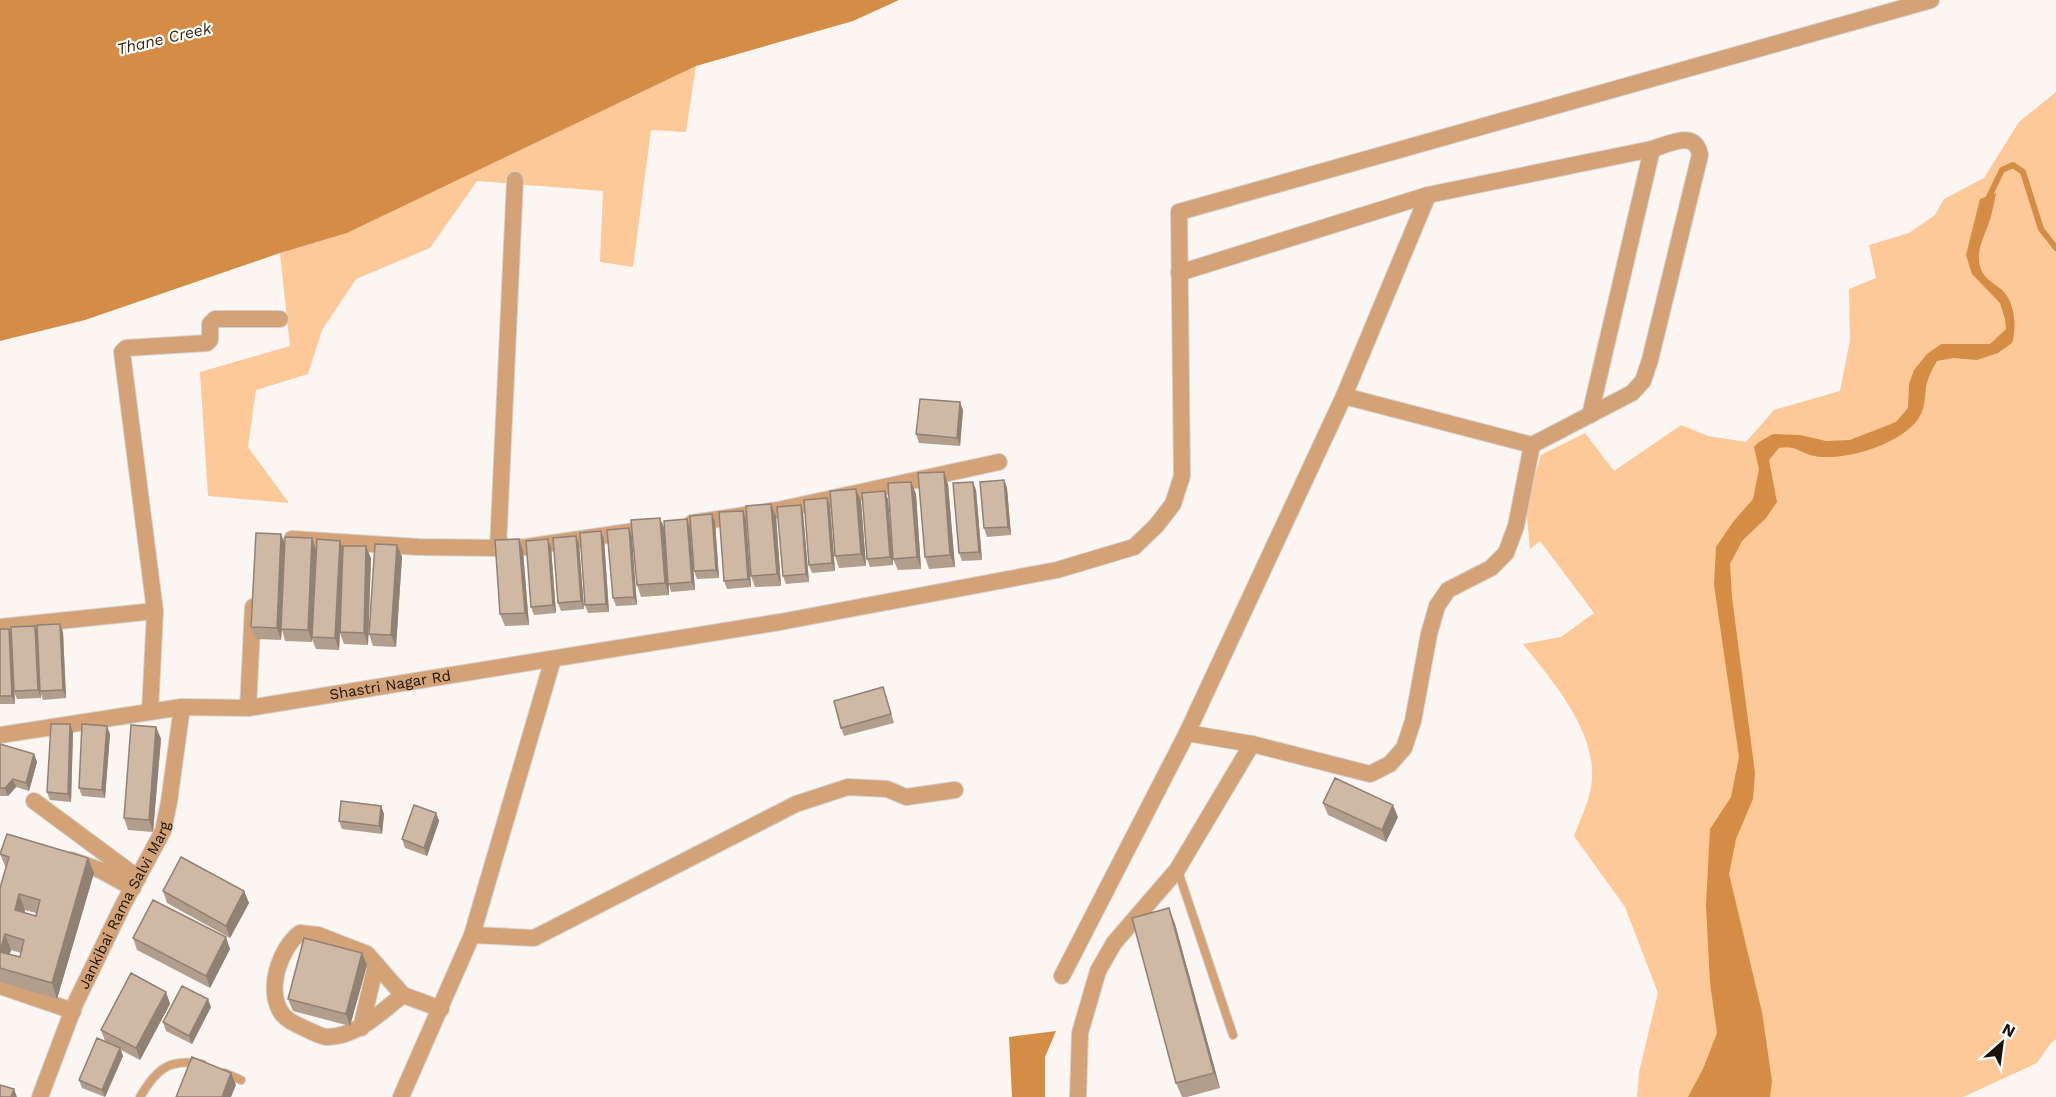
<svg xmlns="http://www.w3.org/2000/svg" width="2056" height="1097" font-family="'Work Sans',sans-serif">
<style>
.green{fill:#fec999}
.water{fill:#d58c44}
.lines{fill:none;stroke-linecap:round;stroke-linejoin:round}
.stream{stroke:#d58c44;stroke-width:6}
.lane-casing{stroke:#d7d2cd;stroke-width:10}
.street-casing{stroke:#d7d2cd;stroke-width:18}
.lane{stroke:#d3a276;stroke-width:8}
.street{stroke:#d3a276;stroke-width:16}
.wall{fill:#b29e8d;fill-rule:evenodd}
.shaded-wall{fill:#918173}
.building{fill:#cfb8a4;stroke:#918173;stroke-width:1.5;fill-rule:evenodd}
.labels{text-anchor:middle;stroke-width:4.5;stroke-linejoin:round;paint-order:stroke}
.street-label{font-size:15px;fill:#1a120b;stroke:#fff}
.water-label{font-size:16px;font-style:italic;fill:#412404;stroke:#fff}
</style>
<rect width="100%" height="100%" fill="#fbf6f2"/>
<path class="green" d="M696,66l-10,66 -35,-2 -18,137 -33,-5 3,-71 -126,-10 -47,67 -74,31 -34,51 -14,44 -52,16 -8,57 41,56 -81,-7 -8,-124 90,-26 -10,-93 67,-20z
M2056,92v947l-5,4 -14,20 -74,34h-326l2,-25 19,-79 -33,-86 -51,-71c7,-18 17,-38 18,-58 3,-48 -40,-98 -69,-134l38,-7 33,-24 -54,-72 -10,8 -4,-43 15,-51 44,-22 29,38 67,-46 27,11 38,6 28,-32 66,-19 10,-51 -1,-51 27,-11 -7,-33 40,-12 26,-18 9,-16 40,-21 35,-56z"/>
<path class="water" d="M0,0h899l-46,21 -157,45 -349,167 -67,20 -195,67 -85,21z
M1996,193c-1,7 -3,15 -5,23 -4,16 -16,33 -11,50 3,13 13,16 22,24 13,12 15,37 10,53l-14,10 -21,7 -24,-2 -16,3c-5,8 -9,16 -11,26 -1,8 -1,19 -5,27 -14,29 -76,48 -107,42 -14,-3 -18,-11 -35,-8l-10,12 8,42 -11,16 -24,23 -12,23 2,33 23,176 -2,26 -17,40 -7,35 33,138 10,69 -2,16h-82l15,-28 14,-36 -7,-50 -4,-78 4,-76 21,-32 8,-40 -25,-172 2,-38 17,-25 20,-23 6,-30 -5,-22 5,-5 14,-8 27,1 26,6 24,-1 46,-18 12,-14 1,-24 5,-14 13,-16 14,-10h49l16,-15 -1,-10 -5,-16 -28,-29 -6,-19 14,-56z
M1056,1031l-11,26v40h-33l-3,-60z"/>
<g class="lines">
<path class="stream" d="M1986,203l16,-33 11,-5 10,7 18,57 15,19"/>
<g class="lane-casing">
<path id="lane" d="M1178,871l55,164
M225,1073l16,7
M140,1097c16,-27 28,-39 62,-33"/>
</g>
<g class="street-casing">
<g id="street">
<path d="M1344,396l188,49"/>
<path d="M1590,415l62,-266"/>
<path d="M692,523l86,-13 221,-48"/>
<path d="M292,539l127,8 79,1 28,-1 129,-19"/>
<path d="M498,548l17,-368"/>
<path d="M0,627l155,-16"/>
<path d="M248,708l5,-101"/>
<path d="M150,712l5,-101 -33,-259 4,-4 81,-5 3,-3v-16l5,-5h65"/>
<path id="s1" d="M0,735l182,-28 66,1 532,-86 277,-52 77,-23 22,-21 17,-22 9,-28 -3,-264 752,-212"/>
<path d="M1252,744l-65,-11 157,-337 84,-201"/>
<path d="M34,801l104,77"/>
<path d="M71,860l29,10 33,18"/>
<path d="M472,935l62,3 262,-134 52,-17 39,2 19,8 49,-7"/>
<path d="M1062,976l125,-243"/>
<path d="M0,986l73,25"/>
<path d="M403,995l-36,-41 -49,-19 -18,-2c-21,16 -35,59 -17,82 5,6 16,11 23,14 7,3 15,8 22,8 30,-1 53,-25 75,-42l38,14"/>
<path d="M361,1028l15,-64"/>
<path id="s2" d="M40,1097l35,-93 48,-99 40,-74 6,-29 13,-95"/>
<path d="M401,1097l71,-162 81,-276"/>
<path d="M1078,1097l2,-64 18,-62 16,-28 63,-73 75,-126 118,30 20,-10 14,-16 9,-27 16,-87 8,-28 11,-16 43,-22 15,-15 10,-27 16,-81 100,-52 11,-12 7,-21 50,-205c-5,-26 -30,-11 -48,-6l-224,46 -249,78"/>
</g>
</g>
<use href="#lane" class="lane"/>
<use href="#street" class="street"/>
</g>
<path class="wall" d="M963,410l-3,36 -41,-3 -3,-9z
M1004,480l3,8 4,47 -24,2 -3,-9z
M911,482l5,12 5,75 -23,1 -5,-11z
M948,484l7,83 -26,2 -4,-12z
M976,490l6,70 -20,1 -3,-8z
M827,498l3,8 5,65 -23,2 -3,-8z
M888,499l5,66 -23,2 -3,-8z
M861,501l5,65 -27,2 -4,-12z
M801,505l2,8 6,69 -23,2 -3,-8z
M776,516l5,70 -26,1 -4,-11z
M687,519l3,8 5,63 -24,2 -2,-8v11l-28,2 -4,-12 27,-56z
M746,519l5,68 -24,2 -3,-8z
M715,522l4,56 -22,1 -3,-8z
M629,528l8,77 -21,1 -3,-8z
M601,531l3,8 5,73 -21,1 -3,-8z
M312,538l4,12 24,-9 3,8 28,9 -3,87 -24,-1 -4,-11 -1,17 -23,-1 -4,-10v3l-27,-1 -3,-11 -1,10 -25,-1 -5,-12 33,-84z
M519,539l4,12 6,74 -24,1 -5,-12z
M579,544l5,65 -23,2 -3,-8z
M397,545l5,12 -6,90 -23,-1 -4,-12z
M551,547l5,66 -22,2 -3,-8z
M0,629h9l2,7 26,-5 26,1 3,66 -23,2 -2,-6v4l-24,1 -3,-7 1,12h-15z
M886,695l8,28 -50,13 -3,-8z
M156,727l5,12 -8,93 -25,-2 -4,-12z
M73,732l-2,70 -21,-2 -3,-8z
M110,734l-5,64 -23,-2 -3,-8z
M0,744l34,10 3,8 -8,29 -13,-4 -8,9h-8z
M1323,803l75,14 -12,25 -58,-27z
M381,806l3,8 -2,20 -40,-5 -3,-8z
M436,813l3,8 -12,35 -22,-8 -3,-9z
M0,854l88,4 6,15 -37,126 -57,-17v-94l6,-20zM25,910l11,3v3l-12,-3zM11,950l10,3 -1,4 -11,-2z
M163,891h81l5,12 -19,35 -63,-35z
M1169,908l6,16 45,164 -33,9h-5l-6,-14z
M133,938l97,11 -20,39 -73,-38z
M362,953l5,12 -17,61 -57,-15 -5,-12z
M166,992l4,12 -30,56 -19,-10 2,6 -18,41 -23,-9 -3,-8 26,-39 -4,-11z
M211,1007l-19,37 -26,-13 -3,-9z"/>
<path class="shaded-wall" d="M960,402l3,8 -3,36 -3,-8z
M944,472l4,12 7,83 -5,-12z
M1004,480l3,8 4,47 -3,-8z
M911,482l5,12 5,75 -4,-12z
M973,482l3,8 6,70 -3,-8z
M856,489l5,12 5,65 -5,-12z
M885,491l3,8 5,66 -3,-8z
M827,498l3,8 5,65 -3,-8z
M771,504l5,12 5,70 -4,-12z
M801,505l2,8 6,69 -3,-8z
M743,511l3,8 5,68 -3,-8z
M712,514l3,8 4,56 -3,-8z
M660,518l5,12 4,65 -4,-12z
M687,519l3,8 5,63 -3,-8z
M629,528l3,8 5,69 -3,-8z
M601,531l3,8 5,73 -3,-8z
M281,534l5,12 -5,94 -4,-12z
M576,536l3,8 5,65 -3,-8z
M312,538l4,12 -4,92 -4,-12z
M519,539l4,12 6,74 -4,-12z
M548,539l3,8 5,66 -3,-8z
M340,541l4,12 -5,97 -4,-12z
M397,545l5,12 -6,90 -5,-12z
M366,546l5,12 -3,87 -4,-12z
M60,624l3,8 3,66 -3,-8z
M35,626l3,8 2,57 1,7 -3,-8z
M9,629l3,8 3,67 -3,-8z
M70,724l3,8 -2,70 -3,-8z
M107,726l3,8 -5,64 -3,-8z
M156,727l5,12 -8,93 -4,-12z
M34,754l3,8 -8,29 -3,-8z
M13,779l3,8 -8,9 -3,-8z
M1393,805l5,12 -12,25 -4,-12z
M381,806l3,8 -2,20 -3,-8z
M436,813l3,8 -12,35 -3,-8z
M88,858l6,15 -37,126 -5,-16z
M244,891l5,12 -19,35 -4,-12z
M19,894l6,16 -4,16 -6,-16z
M1169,908l6,16 45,164 -6,-15z
M5,934l6,16 -5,18 -6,-16z
M226,937l4,12 -20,39 -4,-12z
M362,953l5,12 -17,61 -4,-12z
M166,992l4,12 -30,56 -4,-12z
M208,999l3,8 -19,37 -3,-8z
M120,1048l3,8 -18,41 -3,-7z
M231,1073l5,12 -5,12h-9z
M14,1089l3,8h-6z"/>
<path class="building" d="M920,399l40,3 -3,36 -41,-4z
M944,472l6,83 -25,2 -7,-84z
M1004,480l4,47 -24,1 -4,-46z
M911,482l6,75 -24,2 -5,-76z
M973,482l6,70 -20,1 -6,-70z
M856,489l5,65 -26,2 -5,-65z
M885,491l5,66 -23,2 -5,-66z
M827,498l5,65 -23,2 -5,-65z
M771,504l6,70 -26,2 -5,-70z
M801,505l5,69 -23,2 -6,-69z
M743,511l5,68 -24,2 -5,-69z
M712,514l4,56 -22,1 -4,-55z
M660,518l5,65 -28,2 -6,-65z
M687,519l5,63 -24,2 -4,-63z
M629,528l5,69 -21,1 -6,-68z
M601,531l5,73 -21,1 -5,-72z
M256,533l25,1 -4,94 -26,-1z
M576,536l5,65 -23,2 -5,-65z
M285,537l27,1 -4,92 -27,-1z
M317,539l23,2 -5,97 -23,-1z
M519,539l6,74 -25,1 -5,-74z
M548,539l5,66 -22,2 -5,-66z
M375,544l22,1 -6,90 -22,-1z
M343,546h23l-2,87 -24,-1z
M60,624l3,66 -23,1 -3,-66z
M35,626l3,64 -24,1 -3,-64z
M0,629h9l3,67h-12z
M883,687l8,27 -50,14 -7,-27z
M51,724h19l-2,70 -21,-2z
M82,724l25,2 -5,64 -23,-2z
M131,725l25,2 -7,93 -25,-2z
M0,744l34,10 -8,29 -13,-4 -8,9h-5z
M1335,778l58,27 -11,25 -59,-27z
M341,801l40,5 -2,20 -40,-5z
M414,805l22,8 -12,35 -22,-9z
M7,834l81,24 -36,125 -52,-15v-16l20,5 4,-17 -19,-6 -5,17v-63l9,-31 -9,-3zM19,894l21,6 -4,16 -21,-6z
M181,857l63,34 -18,35 -63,-35z
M153,900l73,37 -20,39 -73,-38z
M1169,908l45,165 -38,10 -44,-165z
M304,938l58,15 -16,61 -58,-15z
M131,973l35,19 -30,56 -35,-18z
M182,986l26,13 -19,37 -26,-14z
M97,1038l23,10 -18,42 -23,-10z
M192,1057l39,16 -9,24h-46z
M0,1085l14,4 -3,8h-11z"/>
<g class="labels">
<g class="street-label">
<text dy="5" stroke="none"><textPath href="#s1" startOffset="394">Shastri Nagar Rd</textPath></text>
<text dy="5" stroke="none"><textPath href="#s2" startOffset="210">Jankibai Rama Salvi Marg</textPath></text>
</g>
<g class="water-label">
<text transform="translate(164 38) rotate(-13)" y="6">Thane Creek</text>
</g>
</g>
<g transform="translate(2002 1043) rotate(28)" stroke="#ffffff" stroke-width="4.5" paint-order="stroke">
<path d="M0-4.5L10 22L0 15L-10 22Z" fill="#1a120b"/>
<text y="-9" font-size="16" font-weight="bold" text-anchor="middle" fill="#1a120b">N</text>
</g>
</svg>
